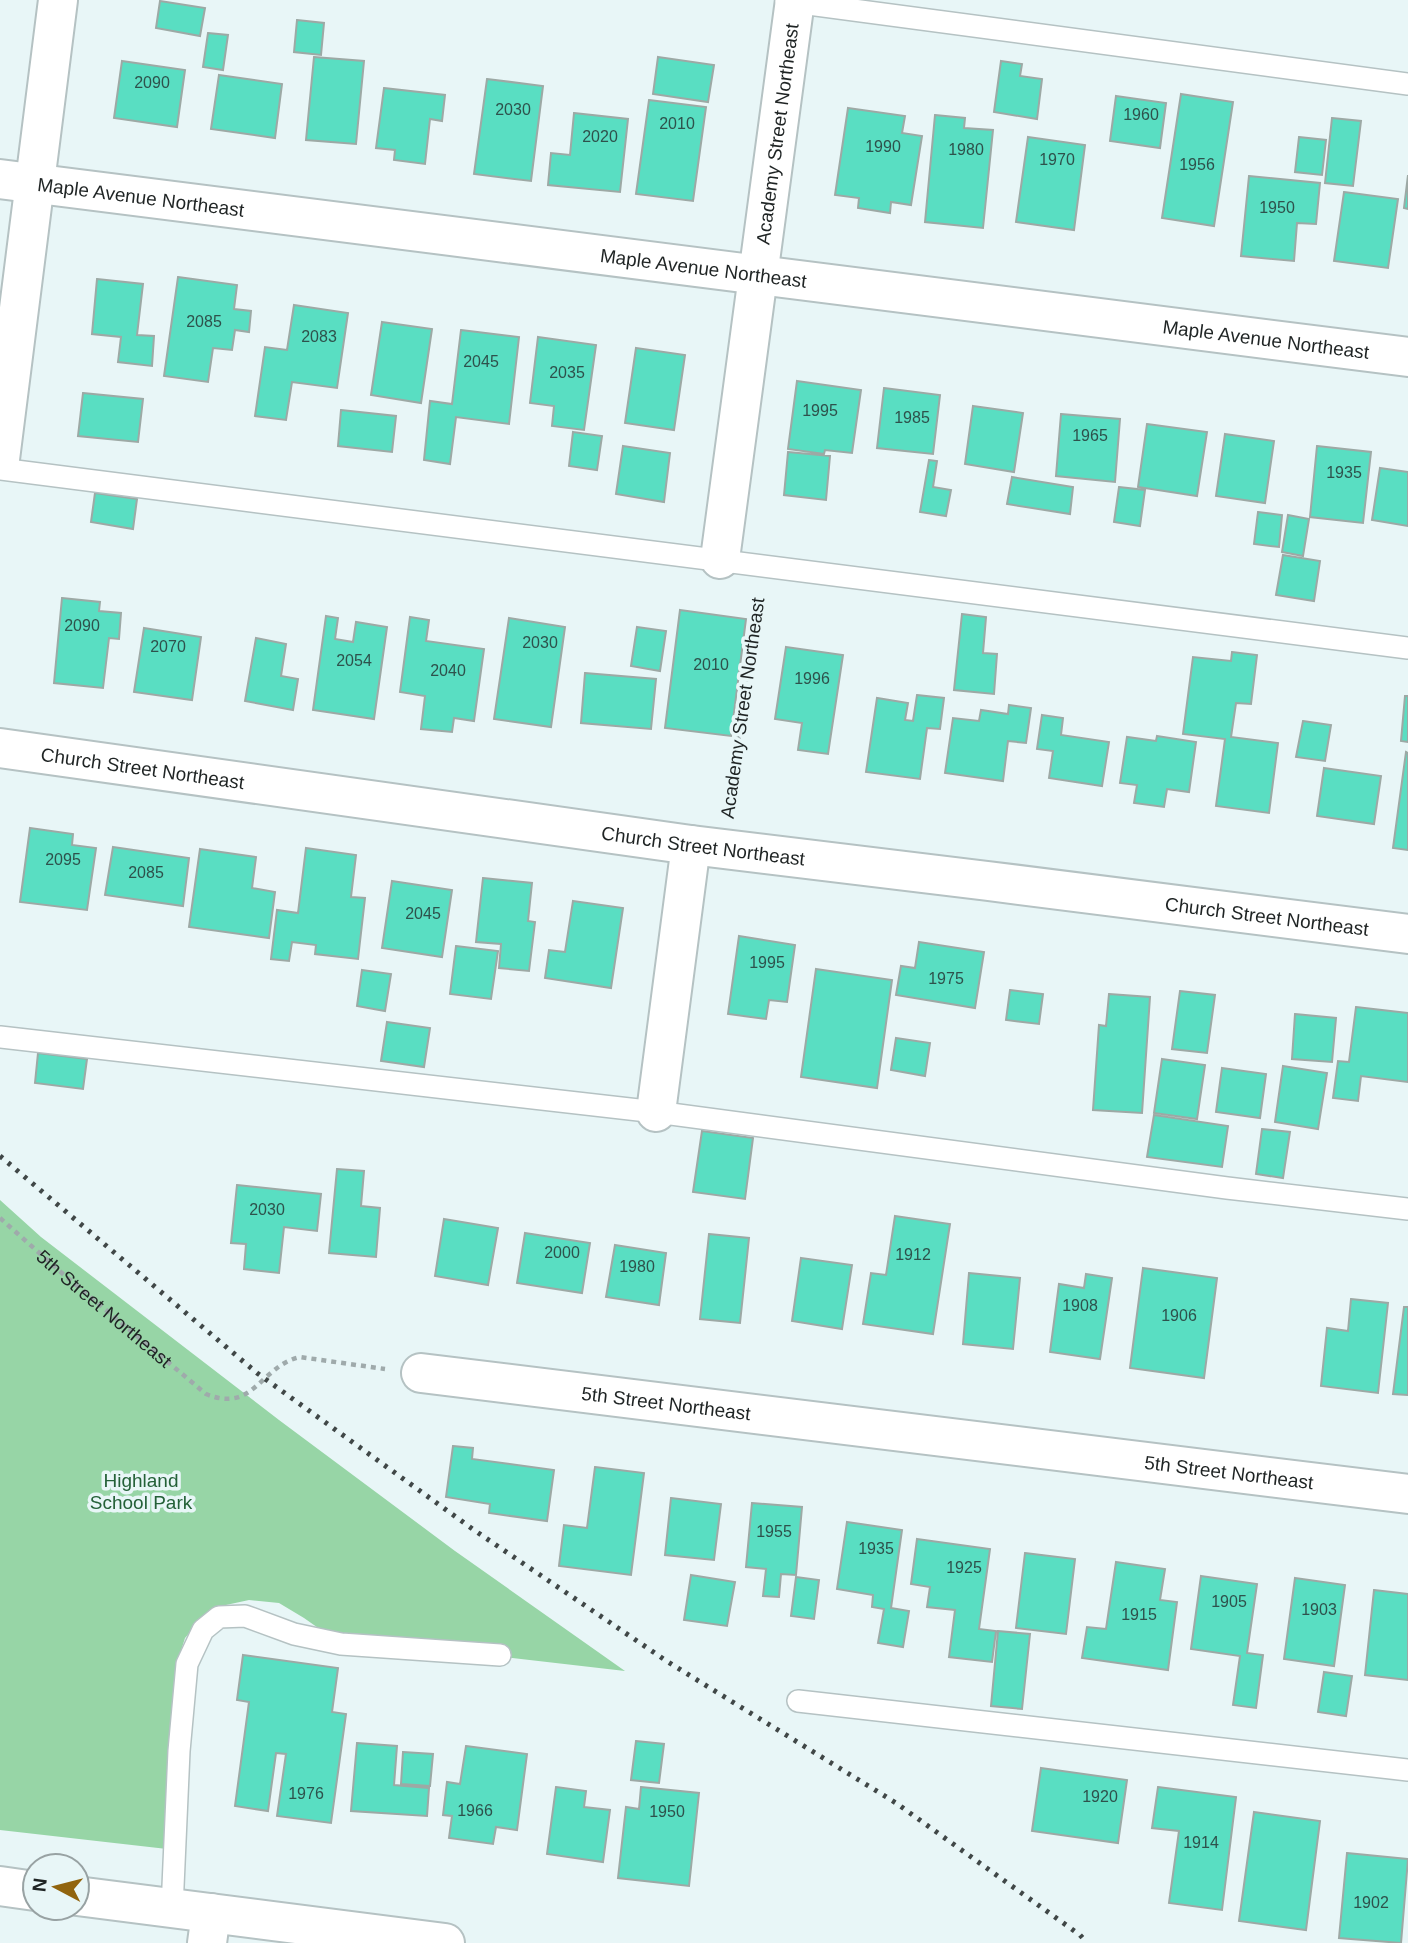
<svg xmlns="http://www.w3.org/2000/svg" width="1408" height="1943" font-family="Arial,sans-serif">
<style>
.green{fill:#97d5a6}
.building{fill:#59dec2;stroke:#9da9a5;stroke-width:2}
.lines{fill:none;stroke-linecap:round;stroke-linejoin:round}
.service-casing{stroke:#b5c2c3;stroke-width:24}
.minor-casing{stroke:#b5c2c3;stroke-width:42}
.secondary-casing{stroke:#b5c2c3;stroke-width:42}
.path{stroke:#9faaab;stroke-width:4.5;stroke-dasharray:5 5;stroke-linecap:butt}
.service{stroke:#fff;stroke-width:21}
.minor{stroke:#fff;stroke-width:38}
.secondary{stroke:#fff;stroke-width:38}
.rail{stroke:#404747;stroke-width:5;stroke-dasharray:3.5 7;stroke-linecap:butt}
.labels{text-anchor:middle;stroke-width:7;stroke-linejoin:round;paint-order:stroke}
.number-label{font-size:16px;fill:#2e524c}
.street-label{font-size:19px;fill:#1f2424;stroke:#e8f6f7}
.park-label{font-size:19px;fill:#246138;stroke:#e8f6f7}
</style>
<rect width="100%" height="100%" fill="#e8f6f7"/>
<path class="green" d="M0,1200l41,37 238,183 176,131 170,120 -294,-34 -27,-19 -25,-15 -30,-3 -23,5 -24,13 -17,20 -10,32 7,49 -15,130 -167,-19z"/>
<path class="building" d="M160,1l45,7 -5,28 -44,-8z
M297,20l27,3 -3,32 -27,-3z
M208,33l20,2 -5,35 -20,-3z
M314,57l50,4 -8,83 -50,-4z
M658,57l56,8 -6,37 -55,-8z
M122,61l63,9 -8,57 -63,-9z
M1001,61l21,3 -2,12 22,3 -5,40 -43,-7z
M219,75l63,9 -7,54 -64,-9z
M487,79l56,7 -12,95 -57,-7z
M384,88l61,7 -3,26 -12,-2 -5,45 -31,-4 1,-10 -19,-2z
M1181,94l52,8 -19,124 -52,-8z
M1116,96l50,7 -6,45 -50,-7z
M649,100l57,7 -13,94 -57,-7z
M848,108l57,8 -3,17 20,3 -11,69 -20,-3 -1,11 -32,-5 1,-10 -24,-3z
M574,113l54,6 -8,73 -72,-7 3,-32 19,2z
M935,115l30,3 -1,10 29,2 -10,98 -58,-6z
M1332,118l29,3 -8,65 -28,-3z
M1028,137l57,8 -11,85 -58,-8z
M1299,137l27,3 -4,35 -27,-3z
M1408,175v34l-4,-1z
M1249,176l71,7 -4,41 -19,-1 -3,38 -53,-5z
M1344,192l54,7 -10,69 -54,-7z
M178,277l59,8 -3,24 17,2 -2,21 -14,-2 -3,20 -19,-2 -5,34 -44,-6z
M97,279l46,5 -6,51 17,1 -2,30 -34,-4 3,-25 -29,-3z
M294,305l54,8 -11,75 -45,-6 -6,38 -31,-4 10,-69 22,3z
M382,322l50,7 -11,74 -50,-8z
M461,330l58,7 -10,87 -53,-7 -6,47 -26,-4 6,-59 22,3z
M538,337l58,8 -12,85 -32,-4 2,-20 -24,-3z
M636,348l49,7 -11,75 -49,-7z
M797,381l64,9 -9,63 -27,-3 -1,4 -36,-5z
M884,388l56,7 -7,59 -56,-6z
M83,393l60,6 -5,43 -60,-6z
M973,406l50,7 -9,59 -49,-8z
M341,410l55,6 -4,36 -54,-6z
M1061,414l59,5 -5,63 -59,-6z
M1147,424l60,8 -10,64 -59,-9z
M573,432l29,4 -5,34 -28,-4z
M1225,434l49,7 -9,62 -49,-7z
M623,446l47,7 -6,49 -48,-8z
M1317,446l54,6 -8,71 -53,-6z
M788,452l42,4 -4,44 -42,-5z
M929,460l8,1 -4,26 18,3 -5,26 -26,-4z
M1380,468l28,4v54l-36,-6z
M1012,477l61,10 -3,27 -63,-10z
M1119,487l26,3 -5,36 -26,-4z
M95,493l42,6 -4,30 -42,-7z
M1258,512l24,3 -3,32 -25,-3z
M1288,515l21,4 -6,37 -21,-4z
M1283,555l37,6 -6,40 -38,-6z
M62,598l38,4 -1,9 22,2 -2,26 -10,-1 -6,50 -49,-5z
M680,610l66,9 -15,117 -66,-8z
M962,614l24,3 -3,36 14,1 -3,40 -40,-4z
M326,616l12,2 -3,21 18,3 3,-20 31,5 -13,92 -61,-9z
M410,617l19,3 -3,21 58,8 -10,72 -20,-3 -2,14 -31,-3 4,-33 -25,-4z
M509,618l56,9 -14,100 -57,-8z
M637,627l29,4 -6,40 -29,-5z
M144,628l57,9 -9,63 -58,-8z
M256,638l30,6 -5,32 17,3 -5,31 -48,-9z
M786,647l57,8 -15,99 -30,-4 4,-27 -27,-4z
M1232,652l25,3 -6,49 -15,-1 -5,34 47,6 -9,70 -53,-7 9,-67 -42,-5 10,-77 38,4z
M585,673l71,6 -5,50 -70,-6z
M917,695l27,3 -4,31 -13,-1 -7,51 -54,-7 11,-74 31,5 -3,17 8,1z
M1405,696h3v46l-7,-1z
M1009,705l22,3 -5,35 -18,-2 -5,40 -58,-8 8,-55 26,3 2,-11 27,4z
M1042,715l21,3 -2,17 48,7 -7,44 -53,-8 4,-27 -16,-2z
M1303,721l28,4 -6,36 -29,-4z
M1157,736l39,6 -7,50 -22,-3 -3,18 -30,-4 3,-18 -17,-2 7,-46 29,4z
M1406,752l2,1v97l-15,-2z
M1324,768l57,8 -7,48 -57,-8z
M30,828l43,6 -1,11 24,3 -9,62 -67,-8z
M113,847l76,11 -6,48 -78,-11z
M306,848l50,7 -5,42 14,1 -7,61 -43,-5 1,-9 -24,-3 -3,19 -18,-2 6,-49 21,3z
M200,849l56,8 -4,31 23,4 -6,46 -80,-11z
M483,878l49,5 -4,38 7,1 -6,49 -30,-3 2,-24 -25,-2z
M392,881l60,9 -10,67 -60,-9z
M573,901l50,7 -12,80 -66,-10 4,-28 16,2z
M739,936l56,9 -8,57 -18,-2 -3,19 -38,-5z
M919,942l65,10 -9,56 -79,-13 5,-29 14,2z
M456,946l42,5 -7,48 -41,-5z
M816,969l76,11 -15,108 -76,-11z
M362,970l29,4 -6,37 -28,-5z
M1010,990l33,4 -4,30 -33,-4z
M1180,991l35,4 -8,58 -35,-4z
M1109,994l41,3 -8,116 -49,-3 6,-85 7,1z
M1356,1007l52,6v69l-47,-6 -3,25 -25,-3 5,-37 11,1z
M1295,1014l41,4 -4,44 -40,-3z
M387,1022l43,6 -6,39 -43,-6z
M896,1038l34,5 -5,33 -34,-6z
M38,1053l49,6 -4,30 -48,-6z
M1162,1059l43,6 -8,54 -43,-6z
M1283,1066l44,7 -9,56 -43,-7z
M1222,1068l44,6 -6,44 -44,-6z
M1154,1115l74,11 -6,41 -75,-10z
M1262,1129l28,3 -7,46 -27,-4z
M702,1131l51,7 -8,61 -52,-7z
M337,1169l27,2 -3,35 19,2 -4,49 -47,-4z
M237,1185l84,9 -4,37 -33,-4 -5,46 -35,-4 2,-25 -15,-1z
M895,1216l55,8 -17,110 -70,-10 8,-51 15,2z
M444,1219l54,9 -10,57 -53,-9z
M525,1233l65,10 -8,50 -65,-10z
M709,1234l40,4 -9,85 -40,-4z
M615,1245l51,8 -7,52 -53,-8z
M801,1258l51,7 -10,64 -50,-8z
M1143,1268l74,10 -13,100 -74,-10z
M969,1273l51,5 -7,71 -50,-5z
M1086,1274l26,4 -12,81 -50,-7 9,-68 25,4z
M1351,1299l37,4 -10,90 -57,-7 6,-58 21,3z
M1404,1307h4v88l-15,-1z
M453,1446l20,2 -1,11 82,11 -7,51 -58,-8 1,-9 -44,-7z
M595,1467l49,6 -13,102 -72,-9 5,-41 23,3z
M671,1498l50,6 -7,56 -49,-5z
M752,1503l50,4 -6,68 -15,-1 -2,23 -16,-1 3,-27 -20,-2z
M847,1522l55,8 -11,78 18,3 -6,36 -25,-4 6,-34 -12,-2 1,-12 -36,-6z
M917,1539l73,10 -11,80 17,2 -4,31 -43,-5 6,-47 -28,-3 3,-20 -19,-3z
M1025,1553l50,6 -9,75 -50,-6z
M1116,1562l49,7 -5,31 17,2 -9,68 -86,-12 5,-31 19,2z
M691,1575l44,7 -8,44 -43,-6z
M1201,1576l56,8 -10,69 16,2 -7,53 -23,-3 7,-49 -49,-7z
M796,1577l23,3 -5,39 -23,-3z
M1295,1578l50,7 -11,81 -50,-7z
M1374,1590l34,4v86l-43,-5z
M998,1631l32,3 -8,75 -31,-3z
M243,1655l95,13 -6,44 14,2 -15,109 -54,-7 9,-62 -10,-1 -8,58 -33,-5 14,-104 -12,-2z
M1324,1672l28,4 -6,40 -28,-4z
M636,1741l28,3 -5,39 -28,-3z
M357,1743l40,3 -3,39 35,3 -2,28 -76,-5z
M466,1746l61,8 -10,76 -21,-3 -3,17 -44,-6 3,-22 -9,-1 4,-33 13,2z
M403,1752l30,2 -3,32 -29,-2z
M1041,1768l86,12 -9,63 -86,-12z
M556,1787l30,4 -2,16 26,3 -7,52 -56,-8z
M641,1787l58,6 -10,93 -71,-8 8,-71 13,2z
M1158,1787l78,10 -14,113 -53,-7 10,-72 -27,-3z
M1254,1812l66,9 -14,109 -67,-9z
M1347,1853l61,6 -7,84 -62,-5z"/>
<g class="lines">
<g class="service-casing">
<path id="service" d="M786,1l622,83
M0,469l1408,179
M0,1037l656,75 571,76 181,21
M798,1701l610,69
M172,1909l7,-158 8,-87 16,-34 16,-13 26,-1 49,18 47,10 159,11"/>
</g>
<g class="minor-casing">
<g id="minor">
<path id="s2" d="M0,179l1408,178"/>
<path d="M0,459l58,-459"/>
<path id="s3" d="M720,559l75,-559"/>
<path id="s4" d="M0,748l691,97 297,36 420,53"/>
<path d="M656,1112l35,-267"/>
<path id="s5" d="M421,1373l987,121"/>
<path d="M207,1943l4,-30"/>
</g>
</g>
<g class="secondary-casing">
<path id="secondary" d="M0,1886l35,5
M77,1896l368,47"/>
</g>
<g class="path">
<path d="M729,810l28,-213"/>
<path id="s1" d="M0,1218l63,56 143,120c48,20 54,-28 94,-37l85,12"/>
</g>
<use href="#service" class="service"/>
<use href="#minor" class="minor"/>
<use href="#secondary" class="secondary"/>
<path class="rail" d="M0,1156l257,217 217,157 194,132 228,141 184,132 7,8"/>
</g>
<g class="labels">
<g class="number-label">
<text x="152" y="88">2090</text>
<text x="513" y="115">2030</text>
<text x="1141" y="120">1960</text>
<text x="677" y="129">2010</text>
<text x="600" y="142">2020</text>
<text x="883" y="152">1990</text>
<text x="966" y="155">1980</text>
<text x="1057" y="165">1970</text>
<text x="1197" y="170">1956</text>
<text x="1277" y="213">1950</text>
<text x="204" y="327">2085</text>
<text x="319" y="342">2083</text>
<text x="481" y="367">2045</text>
<text x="567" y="378">2035</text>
<text x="820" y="416">1995</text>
<text x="912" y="423">1985</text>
<text x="1090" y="441">1965</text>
<text x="1344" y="478">1935</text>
<text x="82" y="631">2090</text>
<text x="540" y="648">2030</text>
<text x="168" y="652">2070</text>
<text x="354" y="666">2054</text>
<text x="711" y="670">2010</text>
<text x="448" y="676">2040</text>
<text x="812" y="684">1996</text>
<text x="63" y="865">2095</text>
<text x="146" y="878">2085</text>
<text x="423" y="919">2045</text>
<text x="767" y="968">1995</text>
<text x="946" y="984">1975</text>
<text x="267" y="1215">2030</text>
<text x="562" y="1258">2000</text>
<text x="913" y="1260">1912</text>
<text x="637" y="1272">1980</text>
<text x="1080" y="1311">1908</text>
<text x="1179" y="1321">1906</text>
<text x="774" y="1537">1955</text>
<text x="876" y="1554">1935</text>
<text x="964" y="1573">1925</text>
<text x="1229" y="1607">1905</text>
<text x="1319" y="1615">1903</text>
<text x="1139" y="1620">1915</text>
<text x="306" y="1799">1976</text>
<text x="1100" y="1802">1920</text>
<text x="475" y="1816">1966</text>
<text x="667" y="1817">1950</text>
<text x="1201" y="1848">1914</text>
<text x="1371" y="1908">1902</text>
</g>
<g class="street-label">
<text dy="7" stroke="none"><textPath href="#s3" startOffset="429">Academy Street Northeast</textPath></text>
<text dy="7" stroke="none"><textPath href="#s2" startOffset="142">Maple Avenue Northeast</textPath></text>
<text dy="7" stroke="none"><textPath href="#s2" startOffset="709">Maple Avenue Northeast</textPath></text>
<text dy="7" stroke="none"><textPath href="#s2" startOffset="1276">Maple Avenue Northeast</textPath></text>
<text transform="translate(742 708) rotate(-82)" y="7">Academy Street Northeast</text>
<text dy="7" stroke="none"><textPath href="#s4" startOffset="144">Church Street Northeast</textPath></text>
<text dy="7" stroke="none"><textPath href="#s4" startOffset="710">Church Street Northeast</textPath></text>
<text dy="7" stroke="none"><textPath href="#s4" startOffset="1278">Church Street Northeast</textPath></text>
<text dy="7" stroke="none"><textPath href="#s1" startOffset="138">5th Street Northeast</textPath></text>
<text dy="7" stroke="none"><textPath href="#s5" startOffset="247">5th Street Northeast</textPath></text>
<text dy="7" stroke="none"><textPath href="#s5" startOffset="814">5th Street Northeast</textPath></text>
</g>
<g class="park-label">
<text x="141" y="1487">Highland<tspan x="141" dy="22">School Park</tspan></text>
</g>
</g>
<g transform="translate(56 1887) rotate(277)"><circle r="33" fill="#e8f6f7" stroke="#98a2a3" stroke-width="2"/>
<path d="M0-5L12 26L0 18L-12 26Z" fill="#91640e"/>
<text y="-10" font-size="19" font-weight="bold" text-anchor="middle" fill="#1f2424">N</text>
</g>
</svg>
